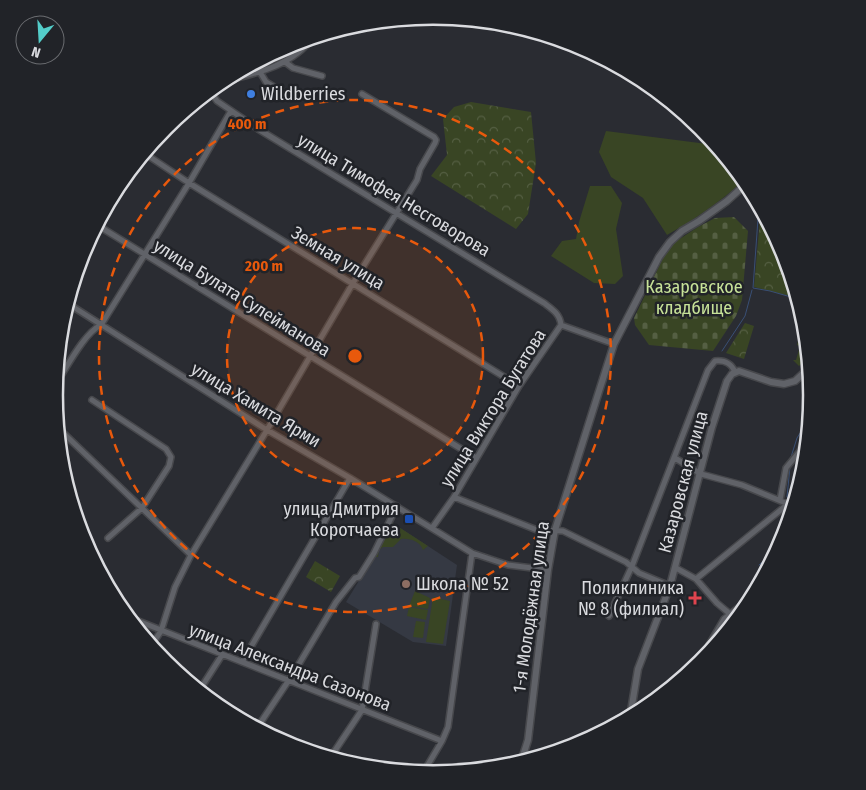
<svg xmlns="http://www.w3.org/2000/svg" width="866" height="790" font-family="'Fira Sans Condensed',sans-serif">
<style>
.built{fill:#353943}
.grass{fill:#394524}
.forest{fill:url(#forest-crowns)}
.cemetery{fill:url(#cemetery-stones)}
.garden{fill:url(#garden-dots)}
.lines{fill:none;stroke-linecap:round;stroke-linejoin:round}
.stream{stroke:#394f75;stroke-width:1}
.minor-casing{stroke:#47484c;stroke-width:8}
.tertiary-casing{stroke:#47484c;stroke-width:9}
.minor{stroke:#606268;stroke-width:5}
.tertiary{stroke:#606268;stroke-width:6}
.ring{fill:none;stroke:#e8590c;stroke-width:2.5;stroke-dasharray:9 6}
.shop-dot{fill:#3f7fe0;stroke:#212328;stroke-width:2}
.transit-dot{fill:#1a4fb4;stroke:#212328;stroke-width:2}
.education-dot{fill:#8d6e63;stroke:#212328;stroke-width:2}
.health-dot{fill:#e0444e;stroke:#212328;stroke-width:2}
.labels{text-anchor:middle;stroke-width:5;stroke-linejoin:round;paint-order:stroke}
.poi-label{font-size:18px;fill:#dadbdf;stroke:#212328;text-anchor:start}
.street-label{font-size:18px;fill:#dadbdf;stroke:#212328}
.park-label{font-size:18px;fill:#c7e298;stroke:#212328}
.rim{fill:none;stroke:#dadbdf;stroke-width:2.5}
.centre{fill:#e8590c;stroke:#212328;stroke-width:2.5}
.ring-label{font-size:15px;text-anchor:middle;font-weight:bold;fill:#e8590c;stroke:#212328;stroke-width:5;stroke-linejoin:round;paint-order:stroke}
</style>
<defs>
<pattern id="forest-crowns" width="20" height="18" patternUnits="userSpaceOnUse" patternTransform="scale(1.25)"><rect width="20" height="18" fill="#394524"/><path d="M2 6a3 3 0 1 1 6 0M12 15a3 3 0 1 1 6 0" fill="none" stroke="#555f43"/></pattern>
<pattern id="cemetery-stones" width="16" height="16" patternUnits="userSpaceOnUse" patternTransform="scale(1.25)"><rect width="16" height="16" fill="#394524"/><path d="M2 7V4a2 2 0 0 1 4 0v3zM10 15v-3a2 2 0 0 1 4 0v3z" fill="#555f43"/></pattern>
<pattern id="garden-dots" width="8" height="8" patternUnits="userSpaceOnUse" patternTransform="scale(1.25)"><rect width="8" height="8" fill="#394524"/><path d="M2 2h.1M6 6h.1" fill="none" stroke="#555f43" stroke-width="1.8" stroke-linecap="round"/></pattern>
</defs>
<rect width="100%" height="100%" fill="#2a2c32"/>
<path class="built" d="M391,522l66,43 -11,81 -33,-4 -67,-40 30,-49z"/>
<path class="grass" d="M606,131l109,14 9,11v9l11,5 8,11c-24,22 -48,38 -76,54l-24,-37 -32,-21 -12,-25z
M590,186h21l11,17 -6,26 7,47 -8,8 -21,-1 -43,-27 11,-15 14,-2 3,-17z
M802,336l3,2 -1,3 3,3 1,13 -9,9 -6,-6h3l4,-14 -3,-1 2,-8z
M391,522l37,24 -5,4c-3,-9 -13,-12 -22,-11l-8,8h-10l-4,3 -1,7h-4z
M415,591l15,7 -2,11 -19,-3z
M433,597l17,4 -7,43 -17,-2z
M409,607l19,3 -2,10 -19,-4z
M416,621l9,1 -2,16 -10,-1z"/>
<path class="forest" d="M471,102l60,10 5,51 -8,51 -12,15 -85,-53 16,-21 -4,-36 11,-12z
M761,208l22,42 15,48 -44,-11z
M745,323l9,3 -10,33 -18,-6z
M315,561l25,15 -9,16 -25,-15z"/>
<path class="cemetery" d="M734,217l14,14 -6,69 -6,16 -23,35 -64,-6 -14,-20 -1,-7 31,-64 10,-12 23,-15 17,-9z"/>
<path class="garden" d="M301,41l-23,18 -33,9 43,-23z"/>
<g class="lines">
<path class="stream" d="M759,205l-6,83 17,3 28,8
M722,351l23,-35 7,-26
M791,457l6,-19 7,-11
M790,467l-3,30 6,6
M789,520l2,-11
M759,565l18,-15"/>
<g class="minor-casing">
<path id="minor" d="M285,62l8,6 29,8
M249,66l2,8
M260,72l6,10 21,13
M220,82c33,-8 72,-15 93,-45
M210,91l7,10 41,28 286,174c8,6 16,11 17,22
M144,153l45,30 330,203
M97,225l379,233
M67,303l200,127 83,48 122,75 36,12 40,5
M561,325l53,19
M55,385c11,-16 29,-52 46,-60l88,-142 42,-72
M92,400l74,49 5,8 -2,9 -27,42 -34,30
M58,428l133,127
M675,458l26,16 41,11 51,21
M454,497l83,33 26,1 63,31 13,11 31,13
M780,500l6,-32 14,-17 7,-20 2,-38 -3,-22
M432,528l22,-31 65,-111 42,-61
M676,568l20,11 21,24 13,11
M696,579l92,-75
M609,616l23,-50 76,-196 7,-9c10,-1 16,2 20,11
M128,617l314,124
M151,646l10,-15 14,-44 16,-32 76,-125 86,-147 64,-103 3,-11 15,-26 1,-3 -2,-3 -72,-43
M242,662l108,-184
M696,667l28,-48 20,-16 21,-29
M199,691l23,-36
M630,711l9,1
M257,728l36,-54 43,-72 19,-24 4,-1 15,-24 23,-47
M330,758l32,-48 14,-86
M423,773l19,-32 6,-14 24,-174"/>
</g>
<g class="tertiary-casing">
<path id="tertiary" d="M630,717l8,-48 32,-83 42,-159 15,-46 5,-7 7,-3 32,11 13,2 11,-3 14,-13
M521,762l7,-22 20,-170 7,-40 59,-186 45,-87 11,-15 12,-11 17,-10 28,-20 20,-18"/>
</g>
<use href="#minor" class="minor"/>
<use href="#tertiary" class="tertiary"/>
</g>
<circle cx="355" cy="356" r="128" fill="#e8590c" fill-opacity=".12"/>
<g class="ring">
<circle cx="355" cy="356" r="128"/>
<circle cx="355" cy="356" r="256"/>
</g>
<circle class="shop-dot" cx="251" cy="94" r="5"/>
<rect class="transit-dot" x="404" y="514" width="10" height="10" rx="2.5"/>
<circle class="education-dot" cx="406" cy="584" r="5"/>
<path class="health-dot" d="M692.5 590.5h5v5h5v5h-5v5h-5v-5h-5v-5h5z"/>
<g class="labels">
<g class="poi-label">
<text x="261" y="100">Wildberries</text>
<text x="399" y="515" text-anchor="end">улица Дмитрия<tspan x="399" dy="21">Коротчаева</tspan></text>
<text x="416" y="590">Школа № 52</text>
<text x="684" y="594" text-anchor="end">Поликлиника<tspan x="684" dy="21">№ 8 (филиал)</tspan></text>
</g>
<g class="street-label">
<text transform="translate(394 195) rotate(31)" y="6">улица Тимофея Несговорова</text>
<text transform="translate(338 258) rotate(31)" y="6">Земная улица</text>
<text transform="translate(242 298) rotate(32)" y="6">улица Булата Сулейманова</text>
<text transform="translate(256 405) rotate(31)" y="6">улица Хамита Ярми</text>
<text transform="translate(493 408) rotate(-58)" y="6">улица Виктора Бугатова</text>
<text transform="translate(683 482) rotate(-75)" y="6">Казаровская улица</text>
<text transform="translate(531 607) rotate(-82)" y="6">1-я Молодёжная улица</text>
<text transform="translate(290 667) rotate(21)" y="6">улица Александра Сазонова</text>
</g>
<g class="park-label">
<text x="694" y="293">Казаровское<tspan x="694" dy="21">кладбище</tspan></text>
</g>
</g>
<path d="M0 0H866V790H0ZM63 395a370 370 0 1 1 740 0a370 370 0 1 1-740 0Z" fill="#212328" fill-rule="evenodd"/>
<path class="rim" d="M63 395a370 370 0 1 1 740 0a370 370 0 1 1-740 0Z"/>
<circle cx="355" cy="356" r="8" class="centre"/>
<g class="ring-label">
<text x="247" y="129">400 m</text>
<text x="264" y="271">200 m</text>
</g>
<g transform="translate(40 40) rotate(198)"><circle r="24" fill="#212328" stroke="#6b6d71"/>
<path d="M0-4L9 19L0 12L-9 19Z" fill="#53cdc9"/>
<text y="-8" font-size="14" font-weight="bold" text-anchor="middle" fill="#dadbdf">N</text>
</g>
</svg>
